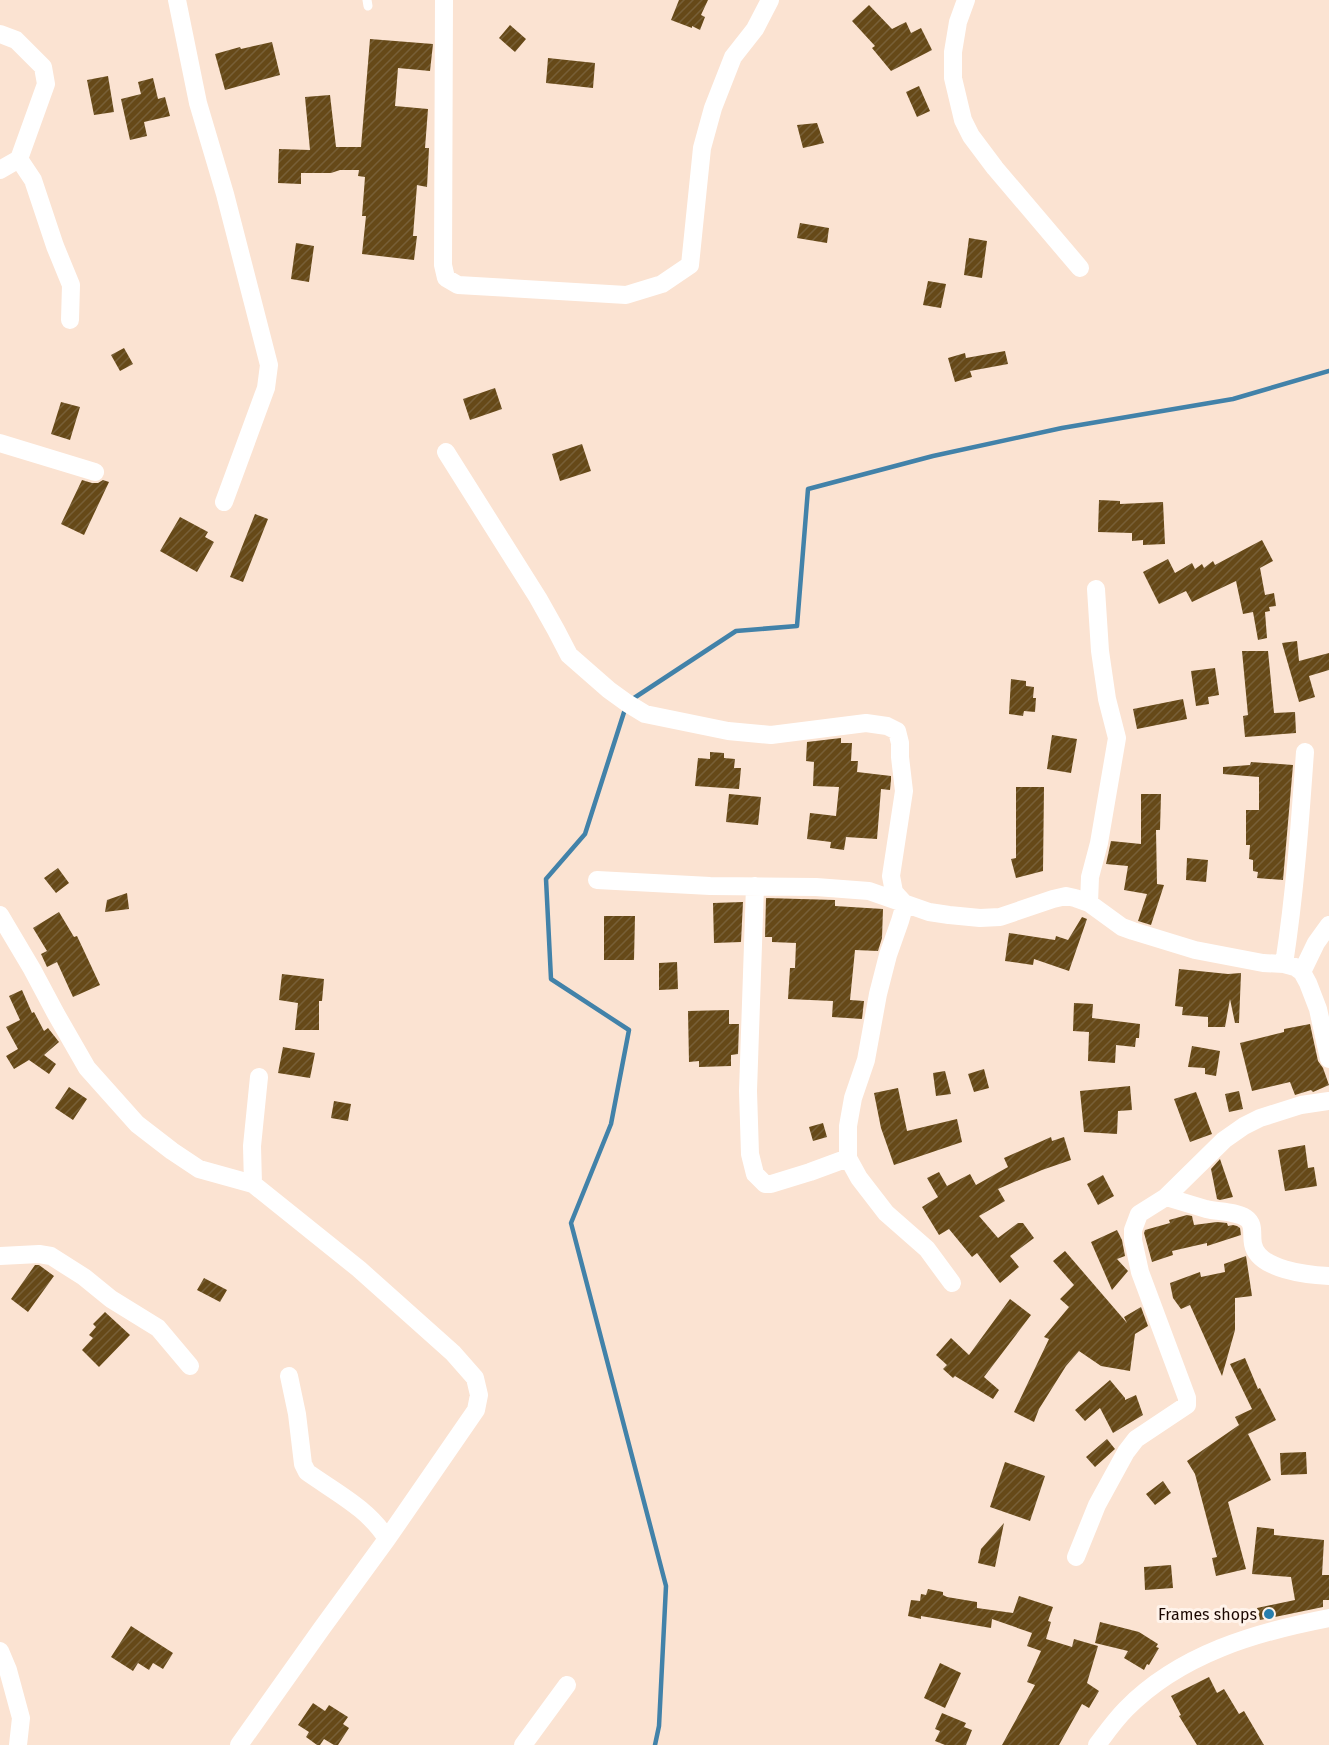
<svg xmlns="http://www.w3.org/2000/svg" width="1329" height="1745" font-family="'Fira Sans',sans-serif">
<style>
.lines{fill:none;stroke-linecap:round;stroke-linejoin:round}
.stream{stroke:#4282a9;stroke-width:4.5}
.building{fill:url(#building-hatch)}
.service{stroke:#fff;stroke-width:9}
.minor{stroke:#fff;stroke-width:18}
.poi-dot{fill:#277ead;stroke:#fff3ea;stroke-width:2}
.labels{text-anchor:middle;stroke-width:6;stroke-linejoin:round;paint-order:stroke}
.poi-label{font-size:16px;fill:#1b0700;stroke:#fff3ea;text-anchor:end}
</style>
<defs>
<pattern id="building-hatch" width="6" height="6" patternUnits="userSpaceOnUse" patternTransform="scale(1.5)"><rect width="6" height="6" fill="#664918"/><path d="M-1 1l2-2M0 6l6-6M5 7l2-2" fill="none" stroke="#775f37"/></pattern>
</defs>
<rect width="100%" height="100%" fill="#fbe3d2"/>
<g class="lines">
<path class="stream" d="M631,700l105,-69 61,-5 11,-137 125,-33 129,-28 171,-29 96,-28
M626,706l-41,128 -39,45 5,100 78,51 -18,94 -40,99 95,363 -7,140 -4,19"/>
</g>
<path class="building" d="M679,0h29l-7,15 4,2 -5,13 -8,-4v2l-21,-8z
M869,5l23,24 14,-7 5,11 10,-5 11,22 -41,21 -19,-23 3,-2 -23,-25z
M510,25l16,14 -11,13 -16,-14z
M370,39l63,5 -3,27 -32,-3 -3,38 33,3 -3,39h4l-2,39 -10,-2 -4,51h4l-3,24 -52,-6 4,-38h-4l3,-39 -7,-1 1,-6h-19l-9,3h-30v11l-23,-1 1,-34 31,1 -5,-53 25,-2 6,52h25z
M272,42l8,33 -55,15 -10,-36 25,-7 1,2z
M548,58l47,5 -2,25 -47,-5z
M108,76l6,36 -20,3 -7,-35z
M153,78l5,21 7,-2 5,19 -26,6 3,14 -17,4 -9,-41 20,-5 -3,-12z
M919,86l11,25 -13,6 -11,-25z
M817,123l7,20 -21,5 -6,-23z
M800,223l29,5 -2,15 -30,-5z
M969,238l18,3 -5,37 -18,-3z
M296,243l18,3 -5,36 -18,-3z
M928,281l18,3 -5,24 -18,-3z
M124,348l9,16 -13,7 -9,-16z
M1005,351l3,13 -38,7 2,6 -17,5 -7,-24 17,-5 1,5z
M495,388l7,21 -32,11 -7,-21z
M61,402l19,5 -10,33 -19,-6z
M582,444l9,27 -31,10 -8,-27z
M82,480l10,3h6l5,-3 6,2 -25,53 -23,-11z
M1099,500l21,1v3l43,-2 2,42 -22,1v-5l-11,1v-8l-34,-1z
M255,514l13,5 -25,63 -13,-5z
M180,517l28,15 -3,5 9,5 -17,30 -37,-21z
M1262,540l11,21 -13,7 5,27 9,-2 2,13 -7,1 1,4 -5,1 2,26 -9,2 -5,-28 -10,2 -7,-33 -44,21 -6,-11 -27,13 -16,-32 25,-13 7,14 17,-10 3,6 7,-5 2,4 9,-7 2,4z
M1297,641l2,20 30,-8v17l-20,6 6,21 -16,5 -17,-59z
M1242,651h26l6,62 21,-1 1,21 -51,4 -2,-21 5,-1z
M1215,668l4,27 -11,2 1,7 -13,2 -5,-35z
M1011,679l15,2v5l8,1 -1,11h3l-1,14 -11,-1 -1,5 -14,-2z
M1183,699l4,20 -50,10 -4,-20z
M1052,735l25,4 -6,34 -24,-4z
M841,738v5h11l-1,18h7l-1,11 34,4v4l-1,10 -9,-1 -4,50 -31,-2 -2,13 -14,-2 1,-6 -24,-3 3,-26 26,3 3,-29 -26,-1 1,-24 -8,-1 1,-19z
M710,752l14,1v5l11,1 -1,9h7l-2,21 -44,-3 3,-28 12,1z
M1251,762l42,3 -10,115 -26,-2 1,-6 -5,-1v-11l-4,-1 1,-14h-4v-35h13v-33l-36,-3v-7l27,-2z
M1016,787h28l-1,84 -27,7 -5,-19 5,-1z
M729,794l32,3 -3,28 -32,-3z
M1141,794h20l-1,36h-4l1,54 7,1 -13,40 -13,-4 9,-27 -23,-4 4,-24 -22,-2 5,-23 30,3z
M1187,858l21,2 -2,22 -20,-2z
M58,868l11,15 -13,10 -12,-15z
M127,893l2,16 -24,3 2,-12z
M766,898l69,2v6l48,3 -1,29 -4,13 -23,-1 -5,50 14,1 -2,18 -30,-2 1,-16 -45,-2 2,-31h5l1,-25 -24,-1v-5h-7z
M743,902l-2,40 -27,1 -1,-40z
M59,912l15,25 3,-1 23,49 -27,12 -16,-35 -10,5 -6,-13 6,-3 -14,-23z
M604,916h31l-1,44h-30z
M1082,917l5,2 -18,52 -35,-12 -1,6 -28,-4 4,-28 46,7 1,-4 12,4z
M677,962l1,27 -19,1v-27z
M1179,969l49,5 13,-1 -2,50h-4l-5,-24 -5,28h-17v-10l-26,-2 1,-8 -8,-1z
M282,974l42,5 -2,22h-3v29h-24l3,-27 -19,-3z
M22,990l10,23 2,-1 10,19 4,-3 11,14 -15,13 12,9 -7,10 -20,-14 -15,9 -8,-13 12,-7 -12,-22 14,-7 -11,-24z
M1074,1003l19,1 -1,14 48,6 -1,14h-3l-1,9 -19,-2 -1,18 -27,-2 1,-29 -16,-1z
M729,1010v14h10l-1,30 -7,1v11l-32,1v-6l-10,1 -1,-51z
M1310,1024l8,37 5,7 6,17 -16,7 -2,-2 -16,5 -5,-13 -38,9 -12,-48 44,-11v-3z
M1192,1046l28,5 -4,25 -11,-2v-6l-17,-1z
M283,1047l32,6 -5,25 -32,-5z
M984,1069l5,19 -15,4 -6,-18z
M945,1071l6,23 -15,2 -3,-23z
M1130,1086l2,24 -14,1 -1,23 -33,-2 -4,-41z
M69,1087l18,12 -14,21 -18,-12z
M898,1088l9,43 50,-12 5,23 -68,23 -13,-37 -7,-35z
M1239,1091l4,18 -14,3 -4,-18z
M1196,1092l16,42 -22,8 -16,-43z
M334,1101l17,3 -3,17 -17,-3z
M823,1123l4,14 -14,4 -4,-14z
M1051,1137l1,4 12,-4 7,23 -29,10 -44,19 7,12 -26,15 19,22 20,-15h5l11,15 -24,18 9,11 -19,16 -23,-30 -5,4 -23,-28 -10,6 -17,-28 16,-10 -11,-19 12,-6 8,14 23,-12 6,11 32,-18 -4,-9z
M1305,1145l3,23 6,-1 3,19 -32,5 -7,-41z
M1220,1159l13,38 -13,3 -3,-1 -6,-30z
M1103,1175l11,21 -16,9 -11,-21z
M1187,1215l5,1 2,9 23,-3 10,1 1,3 5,-1 4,1 3,2 1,7 -34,11v-3l-35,8 1,4 -21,7 -8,-29 1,-3 25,-7 -1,-3z
M1117,1230l5,10 3,16 -8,3 11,12 -16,19 -21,-48z
M1065,1251l62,72 -3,-6 17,-10 7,19 -13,8 -5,37 -29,-5 -22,-15 -13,15 -27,43 -5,13 -20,-10 35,-73 -5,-2 25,-30 -9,-8 14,-14 -21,-24z
M1246,1256l6,40 -17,2v32l-13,46 -32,-71 -9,4 -8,-11 -3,-15 30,-11 1,5 24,-5 -1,-8z
M35,1265h4l15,11 -26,36 -17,-13z
M204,1278l23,12 -7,12 -23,-12z
M1010,1299l21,16 -47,62 15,13 -6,9 -38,-23 -2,2 -10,-9 4,-4 -11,-10 15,-17 18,17z
M105,1312l25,23 -31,32 -17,-17 11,-12 -4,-3 7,-8 -3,-3z
M1245,1358l13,31 2,-1 16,32 -28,14 23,46 -43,22 18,67 -30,7 -4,-18 5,-1 -22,-83 -8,-13 52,-36 -4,-8 17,-8 -22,-45z
M1110,1380l15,18v2l11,-5 7,20 -30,18 -13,-25 -15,13 -10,-11z
M1107,1439l8,10 -20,18 -9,-10z
M1306,1452l1,22 -26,1 -1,-22z
M1005,1462l40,14 -15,45 -40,-14z
M1163,1481l8,12 -16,12 -9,-11z
M1004,1523l-9,44 -17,-4 3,-14z
M1257,1527l17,2v6l50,5 -2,35h7v25h-6v7l-63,13 -3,-12 38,-8 -4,-23 -39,-3z
M1171,1565l2,23 -28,2 -1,-23z
M928,1589l15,3v3l4,2 30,5v6l36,5 6,-17 34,11 -5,14 3,1 -5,17 26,8 2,-8 24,7 -11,37 12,8 -10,17 -7,-4 -23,41h-57l33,-60 -8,-3 14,-31 -14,-5 5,-13 -40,-14 -1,9 -70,-12v3l-13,-3 3,-16 9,1 1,-7 5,1z
M1100,1622l39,10 19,12 -2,3 3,1 -10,17 -2,-1 -3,6 -20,-12 4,-7 -33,-8z
M131,1626l42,27 -10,16 -10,-6 -4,7 -11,-7 -5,8 -22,-14z
M940,1663l21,10 -16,35 -21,-10z
M1209,1677l8,16 7,-4 15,25 5,-3 20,34h-67l-18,-29 2,-1 -10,-19z
M313,1703l12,8 4,-6 19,12 -5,7 6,4 -11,17h-4l-10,-6 -4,6h-3l-11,-8 3,-5 -11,-7z
M942,1713l24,10 -2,4 8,3 -6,15h-21l-10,-4 5,-10 -5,-2z"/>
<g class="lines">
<path class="service" d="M367,0l1,6"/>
<path class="minor" d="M177,0l21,103 27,91 44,171 -3,23 -42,114
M444,0l-1,265 3,13 12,7 168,10 36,-11 28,-19 12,-117 11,-40 20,-51 22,-28 15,-29
M966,0l-8,22 -5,30v26l10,42 8,16 24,32 85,100
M0,34l16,6 27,27 3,17 -27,75 -19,11
M19,159l14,21 22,66 16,39 -1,35
M0,443l95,29
M446,452l92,146 18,32 13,25 40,35 18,13 18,11 83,17 43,4 95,-12 21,3 10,5 3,12v14l4,34 -13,85 3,16 11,12 -5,17 -12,34 -10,39 -12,66 -13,38 -5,28v32l11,20 27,35 41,36 25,34
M597,880l113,6 106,1 53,4 60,21 20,3 31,3 20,-1 53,-18 13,-3 9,2 14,5 33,24 11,4 62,19 68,13 21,1 11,3 7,5 6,11 10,26 11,50
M755,886l-7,205 2,63 5,20 10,10h6l39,-12 38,-14
M1089,903l1,-26 9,-34 18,-105 -10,-39 -7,-48 -4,-62
M0,915l32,54 24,45 31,54 50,56 35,27 27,18 54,15 106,85 94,84 22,25 4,17 -3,15 -89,129 -65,89 -83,117
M1284,964c11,-71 16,-141 21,-212
M1302,972l14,-29 13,-18
M253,1184l-1,-38 7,-69
M1166,1197c13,4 27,8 40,12 13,3 29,2 40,9 9,6 5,17 7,26 5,26 55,31 76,32
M0,1256l39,-2 12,2 33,21 27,22 47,29 32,38
M289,1376l8,38 6,50 4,8c28,20 62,37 80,67
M1076,1557l21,-52 29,-53 10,-13 51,-34v-7l-47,-126 -7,-32v-10l6,-16 27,-17 58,-57 20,-14 16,-8 41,-13 28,-4
M0,1651l8,19 13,48 -3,27
M523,1745l44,-60
M1097,1745c9,-12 18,-25 29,-36 54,-55 130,-77 203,-91"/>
</g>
<circle class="poi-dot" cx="1269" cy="1614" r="6"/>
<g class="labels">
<g class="poi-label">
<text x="1257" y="1620">Frames shops</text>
</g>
</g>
</svg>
